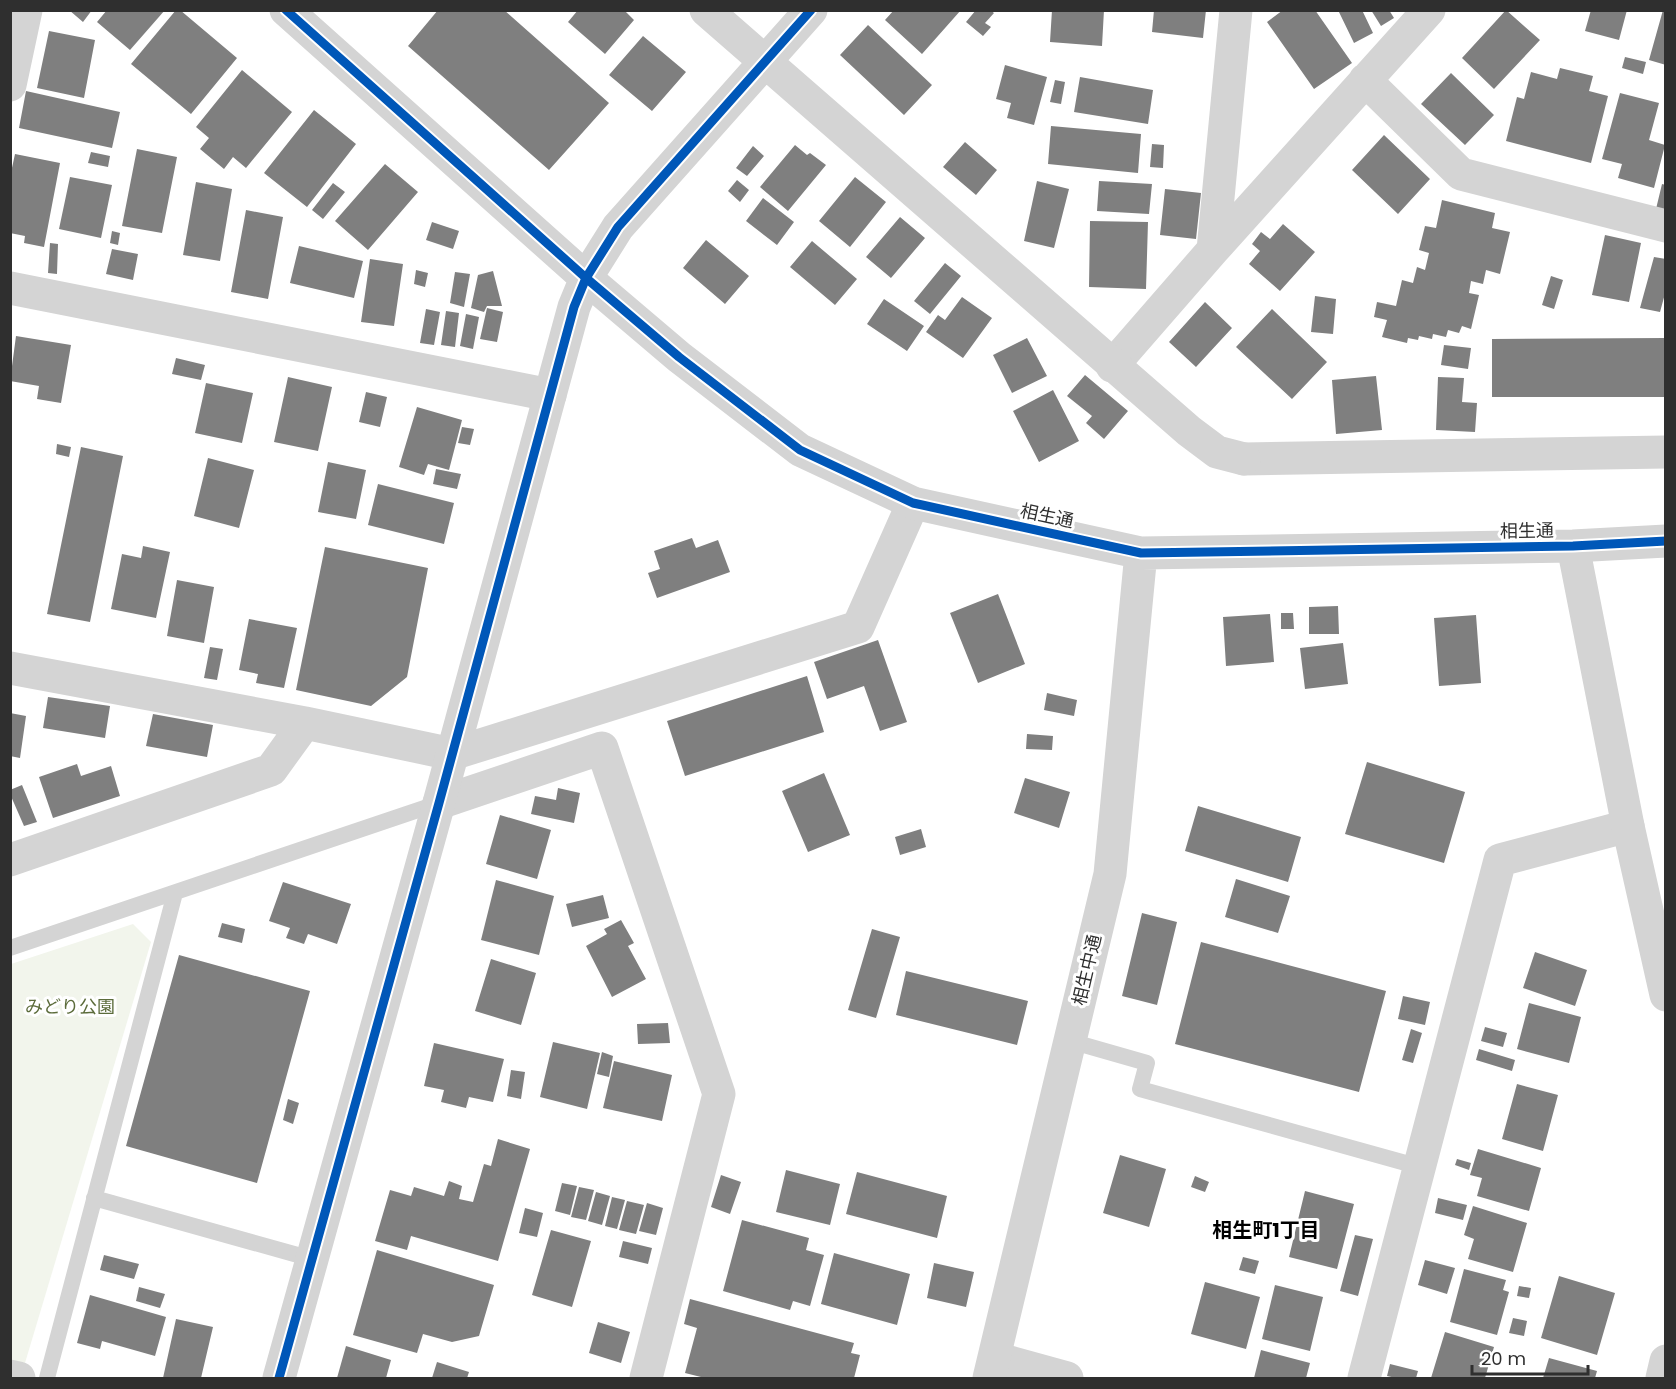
<svg xmlns="http://www.w3.org/2000/svg" width="1676" height="1389" font-family="Poppins,'Noto Sans JP',sans-serif">
<style>
.green{fill:#f2f5ec}
.building{fill:#7f7f7f}
.lines{fill:none;stroke-linecap:round;stroke-linejoin:round}
.service{stroke:#d4d4d4;stroke-width:16}
.minor{stroke:#d4d4d4;stroke-width:33}
.tertiary{stroke:#d4d4d4;stroke-width:33}
.cycleway-casing{stroke:#fff;stroke-width:13}
.cycleway{stroke:#0057b8;stroke-width:9}
.labels{text-anchor:middle;stroke-width:6;stroke-linejoin:round;paint-order:stroke}
.street-label{font-size:18px;fill:#2f2f2f;stroke:#fff}
.park-label{font-size:18px;fill:#5c6c3b;stroke:#fff}
.neighbourhood-label{font-size:20px;font-weight:bold;fill:#000;stroke:#fff}
</style>
<rect width="100%" height="100%" fill="#fff"/>
<path class="green" d="M133,924l18,18 -126,421 -14,-3v-396z"/>
<path class="building" d="M69,10h23l-9,12z
M107,10h58l-35,40 -33,-28z
M176,10h4l57,48 -46,56 -60,-50z
M438,10h66l105,93 -60,67 -141,-124z
M578,10h46l10,10 -29,34 -37,-32z
M894,10h67l-39,44 -37,-34z
M976,10h14l4,3 -9,10 6,4 -8,9 -17,-14z
M1052,10h52l-2,36 -52,-4z
M1154,10h52l-3,28 -51,-6z
M1283,10h32l37,53 -38,26 -47,-67z
M1338,10h24l11,23 -19,10z
M1371,10h18l5,8 -13,8z
M1506,10l34,30 -46,49 -32,-31z
M1591,10h36l-8,30 -34,-9z
M1663,10h3v55l-17,-5z
M868,25l64,60 -28,30 -64,-60z
M49,31l46,9 -11,58 -47,-10z
M643,36l43,36 -34,39 -43,-36z
M1625,57l21,5 -3,12 -21,-6z
M1005,65l42,12 -13,48 -27,-7 4,-15 -15,-4z
M1560,68l33,8 -4,15 19,5 -17,67 -85,-22 11,-44 7,2 7,-27 26,7z
M242,70l50,42 -46,56 -13,-11 -9,12 -24,-20 9,-11 -13,-11z
M1451,73l43,42 -29,30 -44,-41z
M1080,77l73,13 -5,34 -74,-12z
M1055,80l10,2 -4,22 -11,-2z
M26,91l94,21 -8,36 -93,-20z
M1620,93l39,10 -10,37 16,5 -11,43 -36,-10 4,-14 -20,-5z
M314,110l42,34 -49,63 -43,-34z
M1051,126l90,8 -3,39 -90,-9z
M1384,135l46,44 -32,35 -46,-44z
M965,142l32,28 -21,25 -33,-28z
M1152,144l12,1 -1,23 -13,-1z
M795,145l12,10 3,-2 16,12 -38,46 -28,-24z
M753,146l11,10 -17,20 -11,-8z
M137,149l40,8 -15,76 -40,-7z
M91,152l19,4 -2,11 -20,-4z
M15,154l45,9 -16,84 -20,-4 1,-7 -15,-3v-56z
M385,164l33,28 -50,58 -33,-29z
M70,177l42,8 -11,53 -42,-9z
M855,177l31,25 -36,45 -31,-26z
M737,180l12,10 -9,12 -12,-11z
M1037,181l32,8 -15,59 -30,-7z
M1099,181l53,3 -3,30 -52,-3z
M196,182l36,7 -12,72 -37,-6z
M333,183l12,9 -22,27 -11,-9z
M1662,184l4,1v27l-10,-3z
M1165,189l36,4 -5,46 -36,-4z
M763,198l31,24 -17,23 -31,-24z
M1442,200l53,13 -3,15 18,4 -10,42 -14,-4 -3,14 -12,-3 -2,12 10,2 -8,34 -9,-3 -3,7 -11,-3 -2,7 -13,-3 -1,5 -13,-3 -1,4 -10,-2 -1,5 -25,-6 5,-17 -13,-3 3,-15 19,4 6,-26 11,3 4,-16 8,3 4,-17 -10,-3 6,-24 11,2z
M246,210l37,7 -15,82 -37,-7z
M900,217l25,21 -34,40 -25,-21z
M1090,221l58,1 -2,67 -57,-2z
M432,222l27,9 -6,18 -27,-9z
M1283,224l32,28 -35,39 -31,-27 11,-13 -8,-7 9,-12 9,7z
M112,231l8,2 -2,12 -8,-2z
M1605,235l36,8 -12,59 -37,-7z
M706,240l43,36 -24,28 -42,-36z
M812,241l45,38 -22,26 -45,-38z
M50,243l8,1 -1,30 -9,-1z
M299,246l64,15 -9,37 -64,-15z
M112,249l26,5 -5,26 -27,-6z
M1654,257l12,2v31l-6,22 -20,-4z
M370,259l33,5 -9,62 -33,-4z
M945,263l16,13 -31,38 -16,-13z
M416,270l12,3 -3,14 -11,-3z
M493,271l9,35h-15l-3,6 -13,-4 7,-33z
M455,272l15,2 -6,33 -14,-4z
M1551,276l12,4 -9,29 -12,-4z
M1315,296l21,3 -3,35 -22,-2z
M962,297l30,21 -29,40 -37,-26 12,-17 7,5z
M884,299l40,27 -17,25 -40,-27z
M1205,302l27,26 -36,39 -27,-25z
M487,308l16,4 -6,30 -17,-3z
M426,309l14,3 -6,33 -14,-2z
M1272,309l55,53 -35,37 -56,-52z
M446,311l13,2 -4,34 -14,-2z
M466,314l13,3 -6,32 -13,-3z
M16,336l55,9 -10,58 -24,-4 2,-13 -29,-5z
M1027,338l20,38 -35,17 -19,-38z
M1666,338v59h-174v-58z
M1444,345l27,3 -3,21 -27,-4z
M176,358l29,7 -4,15 -29,-6z
M1085,375l43,36 -24,28 -18,-16 6,-7 -25,-20z
M1376,376l6,54 -46,4 -4,-54z
M288,377l44,10 -14,64 -44,-9z
M1438,377l26,1 -2,24 15,1 -2,29 -39,-2z
M206,383l47,10 -11,50 -47,-10z
M1053,390l26,51 -40,21 -26,-51z
M366,392l21,5 -7,30 -21,-5z
M417,407l45,13 -13,50 -21,-6 -4,11 -25,-8z
M462,427l12,2 -4,16 -12,-2z
M57,444l14,3 -2,10 -13,-3z
M81,447l42,9 -33,166 -43,-8z
M208,458l46,12 -15,58 -45,-12z
M328,462l38,8 -10,49 -38,-7z
M436,469l25,5 -4,15 -24,-5z
M378,484l76,19 -10,41 -76,-19z
M692,538l4,10 22,-8 12,32 -73,26 -9,-25 12,-4 -6,-18z
M143,546l27,6 -14,66 -45,-9 11,-55 19,4z
M325,547l103,21 -21,109 -36,29 -75,-16z
M177,580l37,7 -10,56 -37,-7z
M998,594l27,70 -47,19 -28,-70z
M1338,606l1,28h-30v-27z
M1281,613h12l1,16h-13z
M1270,614l4,48 -48,4 -3,-49z
M1476,615l5,68 -42,3 -5,-68z
M249,619l48,9 -13,60 -28,-5 2,-9 -19,-4z
M878,640l29,82 -27,9 -16,-45 -37,13 -13,-37z
M1343,643l5,41 -43,5 -5,-41z
M210,647l13,2 -6,31 -13,-2z
M807,676l17,56 -139,44 -18,-55z
M1047,693l30,7 -3,16 -30,-6z
M48,697l62,9 -5,32 -62,-10z
M10,713l16,3 -6,42 -10,-2z
M153,714l60,11 -6,32 -61,-11z
M1027,734l26,2 -1,14 -26,-1z
M1367,762l98,30 -21,71 -99,-29z
M77,764l4,12 30,-10 9,30 -67,22 -14,-41z
M824,773l26,62 -42,17 -26,-61z
M1025,778l45,14 -11,36 -45,-15z
M22,785l15,37 -13,4 -14,-32v-4z
M558,788l22,5 -6,30 -43,-9 4,-18 21,4z
M1198,806l103,31 -13,45 -103,-31z
M500,815l51,15 -14,49 -51,-15z
M921,829l5,18 -26,8 -5,-18z
M1236,879l54,17 -12,37 -53,-16z
M496,880l58,16 -15,59 -58,-15z
M283,882l68,22 -14,40 -29,-10 -4,10 -18,-6 4,-10 -21,-7z
M603,895l6,23 -37,9 -6,-23z
M1142,913l35,9 -20,83 -35,-9z
M621,920l13,23 -6,3 18,33 -34,18 -26,-51 21,-12 -3,-5z
M222,923l23,6 -3,14 -24,-6z
M872,929l28,8 -24,81 -28,-8z
M1201,942l185,49 -27,101 -184,-48z
M1535,952l52,18 -12,36 -52,-18z
M179,955l131,36 -53,192 -131,-37z
M491,959l45,14 -15,52 -46,-14z
M906,971l122,30 -11,44 -121,-30z
M1403,996l27,6 -5,23 -27,-6z
M1529,1003l52,14 -12,46 -52,-14z
M668,1023l2,20 -32,1 -1,-20z
M1485,1027l22,6 -4,14 -22,-6z
M1411,1029l11,4 -9,30 -11,-3z
M553,1042l47,11 -13,56 -47,-12z
M434,1043l70,16 -11,43 -24,-5 -3,11 -25,-6 3,-12 -20,-4z
M1479,1049l36,11 -3,11 -36,-11z
M602,1052l11,4 -4,21 -12,-3z
M614,1061l58,14 -10,46 -59,-13z
M511,1070l14,2 -4,27 -14,-3z
M1517,1084l41,11 -15,56 -41,-12z
M288,1099l11,4 -6,21 -10,-4z
M498,1139l32,10 -32,112 -87,-25 -4,14 -32,-9 15,-51 21,6 3,-9 30,9 5,-15 13,5 -3,13 14,3 11,-38 7,2z
M1478,1149l63,19 -12,43 -52,-15 5,-18 -12,-3z
M1120,1155l46,14 -17,58 -46,-14z
M1457,1159l14,4 -2,7 -14,-5z
M786,1170l54,14 -10,41 -54,-13z
M857,1172l90,24 -10,42 -91,-24z
M721,1175l20,7 -11,32 -19,-7z
M1195,1176l14,6 -4,10 -14,-5z
M562,1183l15,3 -7,29 -15,-4z
M579,1187l15,3 -8,30 -15,-3z
M1305,1191l49,13 -17,65 -48,-12z
M596,1192l14,4 -8,29 -14,-4z
M612,1197l13,3 -8,29 -12,-3z
M1438,1198l29,7 -4,15 -28,-7z
M627,1201l17,4 -8,29 -17,-4z
M647,1203l16,5 -7,27 -17,-4z
M1473,1206l54,17 -14,49 -45,-13 6,-20 -10,-4z
M525,1208l18,5 -6,24 -18,-4z
M742,1220l67,18 -3,12 18,5 -14,51 -17,-5 -3,9 -67,-19z
M551,1230l40,11 -19,66 -40,-12z
M1355,1235l18,4 -15,57 -18,-5z
M623,1241l29,7 -4,16 -29,-7z
M377,1250l117,35 -15,51 -27,6 -29,-8 -6,19 -64,-18z
M834,1253l76,21 -13,51 -76,-21z
M104,1255l35,9 -5,15 -34,-9z
M1243,1257l16,4 -4,13 -16,-4z
M1425,1260l30,8 -8,26 -29,-9z
M934,1263l40,9 -8,35 -39,-9z
M1464,1269l42,11 -3,10 6,2 -12,43 -47,-13z
M1559,1276l56,17 -18,62 -56,-17z
M1205,1282l55,15 -14,52 -55,-15z
M1275,1285l48,12 -13,54 -48,-12z
M1519,1286l12,2 -2,10 -12,-2z
M139,1287l26,7 -5,14 -24,-7z
M90,1295l76,22 -11,39 -53,-15 -2,8 -23,-6z
M690,1299l164,44 -3,10 9,2 -6,23h-149l-20,-5 12,-45 -13,-4z
M1513,1318l14,3 -3,15 -15,-3z
M176,1319l37,8 -12,51h-38z
M598,1322l32,10 -9,31 -32,-10z
M1445,1332l49,15 -9,31h-54z
M346,1346l45,14 -5,18h-49z
M1261,1350l49,13 -4,15h-52z
M1549,1358l48,13 -2,7h-52z
M437,1362l32,10 -2,6h-35z
M1390,1364l28,7 -2,7h-20l-9,-2z"/>
<g class="lines">
<path class="service" d="M10,948l429,-145
M1070,1041l77,22 -7,26 280,78
M94,1198l218,61
M47,1378l128,-485"/>
<path class="minor" d="M1365,80l96,94 205,52
M10,85l16,-75
M1213,250l23,-240
M10,288l540,107
M1112,366l101,-116 216,-240
M1244,459l422,-7
M10,668l295,55 147,31 406,-127 55,-124
M439,803l163,-55 117,346 -73,284
M10,860l261,-90 34,-47
M995,1358l72,20
M10,1376l9,2
M1364,1378l136,-518 128,-34"/>
<path class="tertiary" d="M286,10l300,268 93,79 121,93 113,53 228,50 432,-7 93,-5
M706,10l483,421 28,21 27,7
M1573,546l55,280 38,169
M279,1378l160,-575 135,-496 12,-29 32,-51 193,-217
M989,1378l121,-504 31,-321
M1662,1378l4,-17"/>
<g class="cycleway-casing">
<path id="cycleway" d="M286,10l300,268 93,79 121,93 113,53 228,50 432,-7 93,-5
M279,1378l160,-575 135,-496 12,-29 32,-51 193,-217"/>
</g>
<use href="#cycleway" class="cycleway"/>
</g>
<g class="labels">
<g class="street-label">
<text transform="translate(1047 516) rotate(12)" y="6">相生通</text>
<text transform="translate(1527 531) rotate(-1)" y="6">相生通</text>
<text transform="translate(1087 970) rotate(-77)" y="6">相生中通</text>
</g>
<g class="park-label">
<text x="70" y="1013">みどり公園</text>
</g>
<g class="neighbourhood-label">
<text x="1266" y="1237">相生町1丁目</text>
</g>
</g>
<rect width="1676" height="1389" fill="none" stroke="#2f2f2f" stroke-width="24"/>
<path d="M1472 1365v9h116v-9" fill="none" stroke="#2f2f2f" stroke-width="3"/>
<text x="1481" y="1365" font-size="18" fill="#2f2f2f" stroke="#ffffff" stroke-width="4.5" paint-order="stroke">20 m</text>
</svg>
